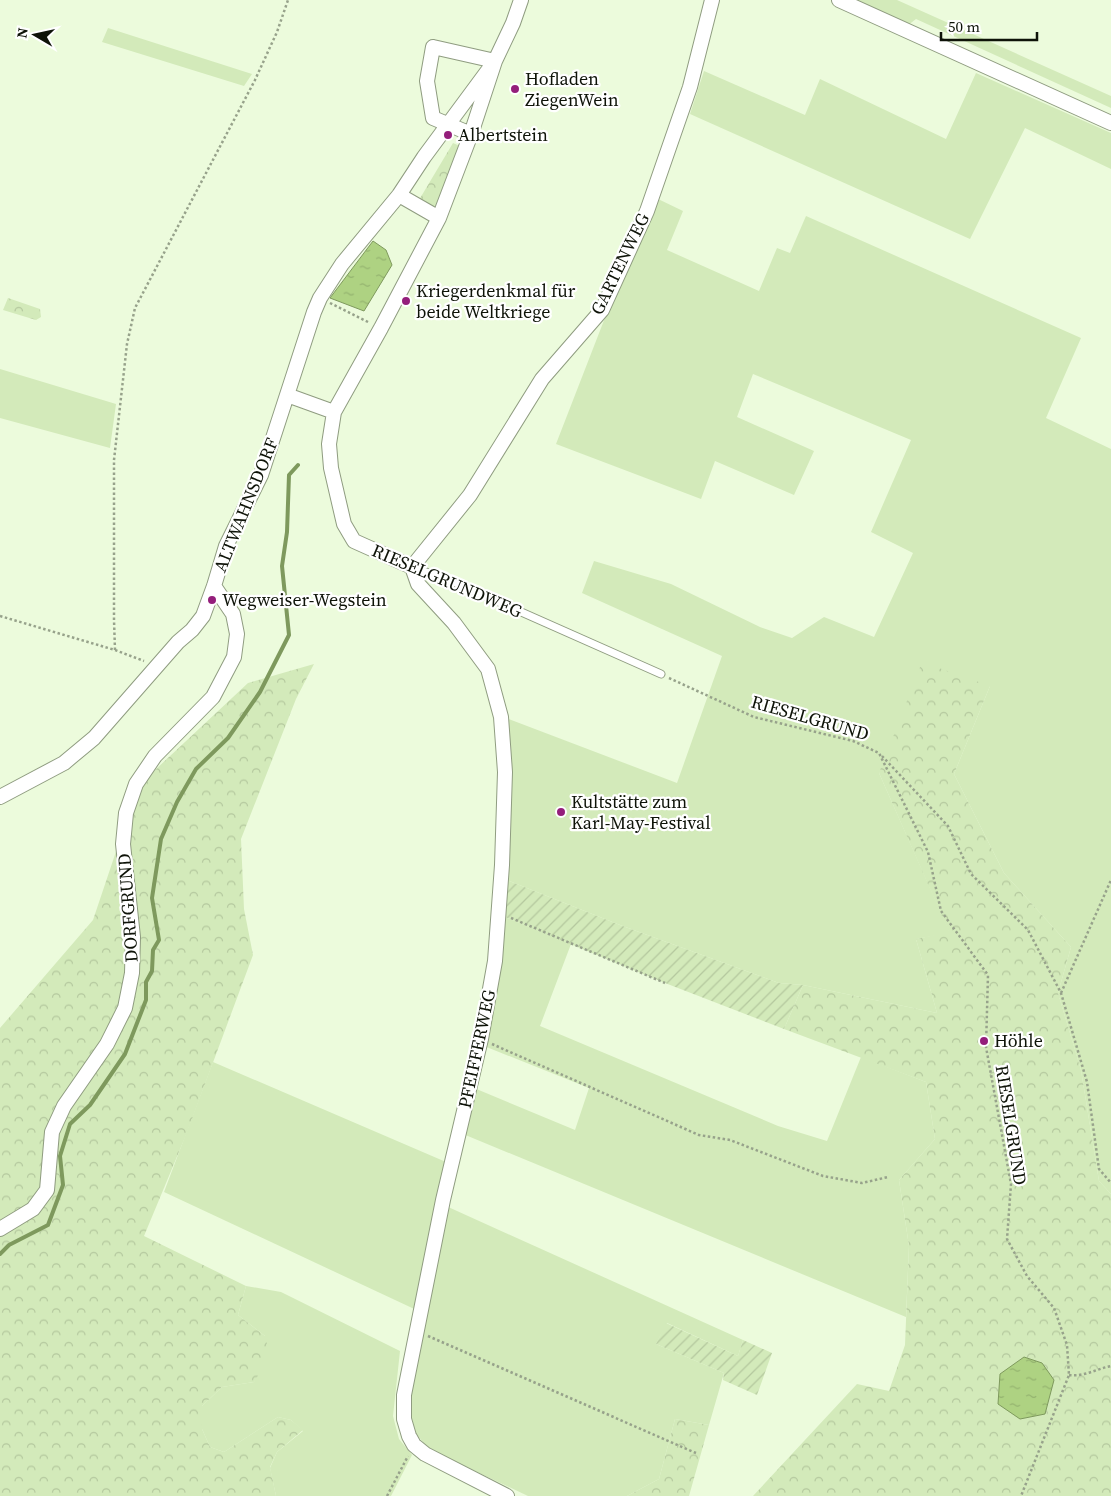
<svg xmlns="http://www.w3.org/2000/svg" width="1111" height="1496" font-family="'Source Serif 4',serif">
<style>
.grass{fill:#d3eaba}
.forest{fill:url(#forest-crowns)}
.garden{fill:url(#garden-furrows)}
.water{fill:url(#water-ripples);stroke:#7e995d}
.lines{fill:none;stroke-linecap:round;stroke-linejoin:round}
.stream{stroke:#7e995d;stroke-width:4}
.service-casing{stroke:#8f9c80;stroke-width:9}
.minor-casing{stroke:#8f9c80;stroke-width:16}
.path{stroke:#97a28b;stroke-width:2.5;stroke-dasharray:2.5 2.5;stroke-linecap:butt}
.service{stroke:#fff;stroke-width:7}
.minor{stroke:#fff;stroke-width:14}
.poi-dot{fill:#941e7b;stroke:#fff;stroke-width:2}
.labels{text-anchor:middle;stroke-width:4.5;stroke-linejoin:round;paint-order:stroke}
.poi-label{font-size:18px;fill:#0e1308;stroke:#fff;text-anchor:start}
.street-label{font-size:18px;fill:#0e1308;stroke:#fff}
</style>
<defs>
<pattern id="forest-crowns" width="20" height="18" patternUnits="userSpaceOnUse" patternTransform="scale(1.25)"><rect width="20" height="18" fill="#d3eaba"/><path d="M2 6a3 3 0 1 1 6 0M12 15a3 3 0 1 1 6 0" fill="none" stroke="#b4c89e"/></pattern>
<pattern id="garden-furrows" width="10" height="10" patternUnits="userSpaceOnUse" patternTransform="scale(1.25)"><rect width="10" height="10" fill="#d3eaba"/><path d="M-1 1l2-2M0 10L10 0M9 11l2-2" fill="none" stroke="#b4c89e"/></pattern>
<pattern id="water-ripples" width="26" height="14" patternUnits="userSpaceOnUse" patternTransform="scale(1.25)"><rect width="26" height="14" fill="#aed282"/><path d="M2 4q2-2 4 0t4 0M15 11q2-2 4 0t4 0" fill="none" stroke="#94b36f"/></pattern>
</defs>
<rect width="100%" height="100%" fill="#ecfbdc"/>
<path class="grass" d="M850,0h47l214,96v12l-195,-89 -9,7z
M108,28l144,46 -8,12 -142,-44z
M704,71l101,44 15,-36 126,60 30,-66 135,60v36l-86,-41 -55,111 -280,-125z
M656,198l27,13 -16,39 92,41 18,-43 13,5 16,-37 275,122 -35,80 65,31v745l-12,-13 -18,-111 -23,-77 13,-46 -67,-74 -50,-99 36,-88 -111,87 71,160 -34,6 21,74 -134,-28 -24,-2 -159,-58 -113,-45 -1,-162 171,65 45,-127 -140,-63 12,-32 77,23 89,43 32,11 32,-21 50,20 39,-84 -42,-21 40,-92 -158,-66 -16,43 77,34 -20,44 -79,-34 -14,38 -145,-55 52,-134z
M0,369l116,35 -6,44 -110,-30z
M505,917l66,27 -31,82 238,100 49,15 34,-84 65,25 9,57 -36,41 10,66 -3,71 -443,-183 11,-46 101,42 14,-42 -105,-42z
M213,1062l233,100v44l297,134 -5,16 -71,-33 -11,21 68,29 -15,52 -34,-6 -16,60 -32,17h-99l-98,-46 -14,-16 -7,-27 16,-93 -261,-122z
M246,1286l35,6 119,59 -7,65 6,23 13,16 -21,41h-115l-6,-28 7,-16 26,-21 -12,-11 -13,-3 -54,35 -14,-5 -8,-18v-23l20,-19 32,-5 11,-46 -27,-21z"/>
<path class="forest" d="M453,143l9,4 -24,62 -19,-9z
M8,298l32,11 1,8 -5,3 -33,-10z
M922,662l68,24 -36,88 50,99 67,74 -13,46 23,77 18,111 12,13v302h-358l104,-112 32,7 16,-46 4,-99 -10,-66 36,-41 -9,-57 -142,-53 19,-44 134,28 -21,-74 33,-7 -70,-159z
M314,664l-18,35 -55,140 3,70 9,46 -67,180 -42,101 102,50 -8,29 27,21 5,20 -16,26 -32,5 -20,19v23l8,18 14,5 54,-35 13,3 12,10 -26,22 -7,15 6,29h-276v-468l93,-108 45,-134 110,-103z
M675,1419l34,6 -20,71h-62l32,-17z"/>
<path class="garden" d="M507,880l113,45 159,58 24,2 -19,44 -119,-46 -160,-66z
M666,1323l72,33 5,-16 29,13 -15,42 -34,-15 1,-7 -68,-29z"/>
<path class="water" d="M373,241l13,9 6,15 -28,46 -34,-13z
M1024,1357l18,6 12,17 -9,34 -25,5 -22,-15 2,-30z"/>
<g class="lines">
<path class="stream" d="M0,1254l9,-9 39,-20 15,-40 -3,-29 10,-32 20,-19 35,-51 21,-54v-18l6,-11 1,-21 6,-10 -7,-42 9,-59 16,-37 19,-33 32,-31 32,-46 29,-57 -7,-69 5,-34 2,-57 9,-10"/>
<g class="service-casing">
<path id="service" d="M412,567l37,13 212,94"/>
</g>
<g class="minor-casing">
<path id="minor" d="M839,0l272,123
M471,134l-38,-16 -6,-37 6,-34 62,14
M399,195l40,23
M287,395l47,17
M412,567l6,17 36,39 34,46 13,48 4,55 -3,93 -7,96 -14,78 -38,161 -39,195v24l5,17 5,9 11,9 82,42
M412,567l-58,-26 -10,-17 -13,-56 -2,-24 5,-32 47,-84 58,-110 32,-84 24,-73 18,-38 8,-23
M412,567l58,-72 72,-116 60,-69 45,-99 43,-124 22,-87
M0,797l64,-34 30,-25 84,-96 14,-12 11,-14 11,-30 12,-40 35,-71 53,-163 6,-14 22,-34 57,-69 25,-38 71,-96
M0,1229l33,-20 14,-19 5,-58 12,-26 43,-62 18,-36 7,-35 1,-36 -10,-93 3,-31 10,-29 19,-28 58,-59 21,-40 3,-23 -4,-20 -19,-28"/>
</g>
<path class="path" d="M330,303l40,20
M0,616l115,34 29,11
M115,650l-1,-30v-160l13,-116 8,-36 120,-228 22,-48 11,-32
M669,678l85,39 99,24 26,12 49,99 13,59 47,64 -2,72 25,137 -4,55 20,37 27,32 13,37 2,30 -48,121
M882,756l66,70 23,48 57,56 33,63 26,89 12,87 12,14
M511,918l154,65
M1061,993l50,-113
M492,1044l207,91 31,5 93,36 39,7 26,-6
M428,1336l268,117
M1069,1375c15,2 27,-6 42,-9
M387,1496l21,-40"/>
<use href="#service" class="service"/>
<use href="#minor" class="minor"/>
</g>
<g class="poi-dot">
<circle cx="515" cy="89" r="5"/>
<circle cx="448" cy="135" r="5"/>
<circle cx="406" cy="301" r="5"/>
<circle cx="212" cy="600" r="5"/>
<circle cx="561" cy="812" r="5"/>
<circle cx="984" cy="1041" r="5"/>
</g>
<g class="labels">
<g class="poi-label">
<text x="525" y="85">Hofladen<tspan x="525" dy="21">ZiegenWein</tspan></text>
<text x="458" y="141">Albertstein</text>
<text x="416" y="297">Kriegerdenkmal für<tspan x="416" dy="21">beide Weltkriege</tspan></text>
<text x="222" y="606">Wegweiser-Wegstein</text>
<text x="571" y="808">Kultstätte zum<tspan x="571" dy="21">Karl-May-Festival</tspan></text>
<text x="994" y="1047">Höhle</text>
</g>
<g class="street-label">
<text transform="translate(620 264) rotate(-64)" y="6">GARTENWEG</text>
<text transform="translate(246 505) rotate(-68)" y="6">ALTWAHNSDORF</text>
<text transform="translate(447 581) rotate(23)" y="6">RIESELGRUNDWEG</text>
<text transform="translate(810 718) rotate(16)" y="6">RIESELGRUND</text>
<text transform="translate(128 908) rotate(-94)" y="6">DORFGRUND</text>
<text transform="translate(477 1049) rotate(-78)" y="6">PFEIFFERWEG</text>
<text transform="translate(1011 1125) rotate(81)" y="6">RIESELGRUND</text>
</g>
</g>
<g transform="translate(35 35) rotate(279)" stroke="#ffffff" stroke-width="4" paint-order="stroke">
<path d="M0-4L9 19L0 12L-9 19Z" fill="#0e1308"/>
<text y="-8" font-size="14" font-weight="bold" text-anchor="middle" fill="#0e1308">N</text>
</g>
<path d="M941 32v8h96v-8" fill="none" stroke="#0e1308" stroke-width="2.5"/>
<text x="948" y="32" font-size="15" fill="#0e1308" stroke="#ffffff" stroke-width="4" paint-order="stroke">50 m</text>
</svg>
